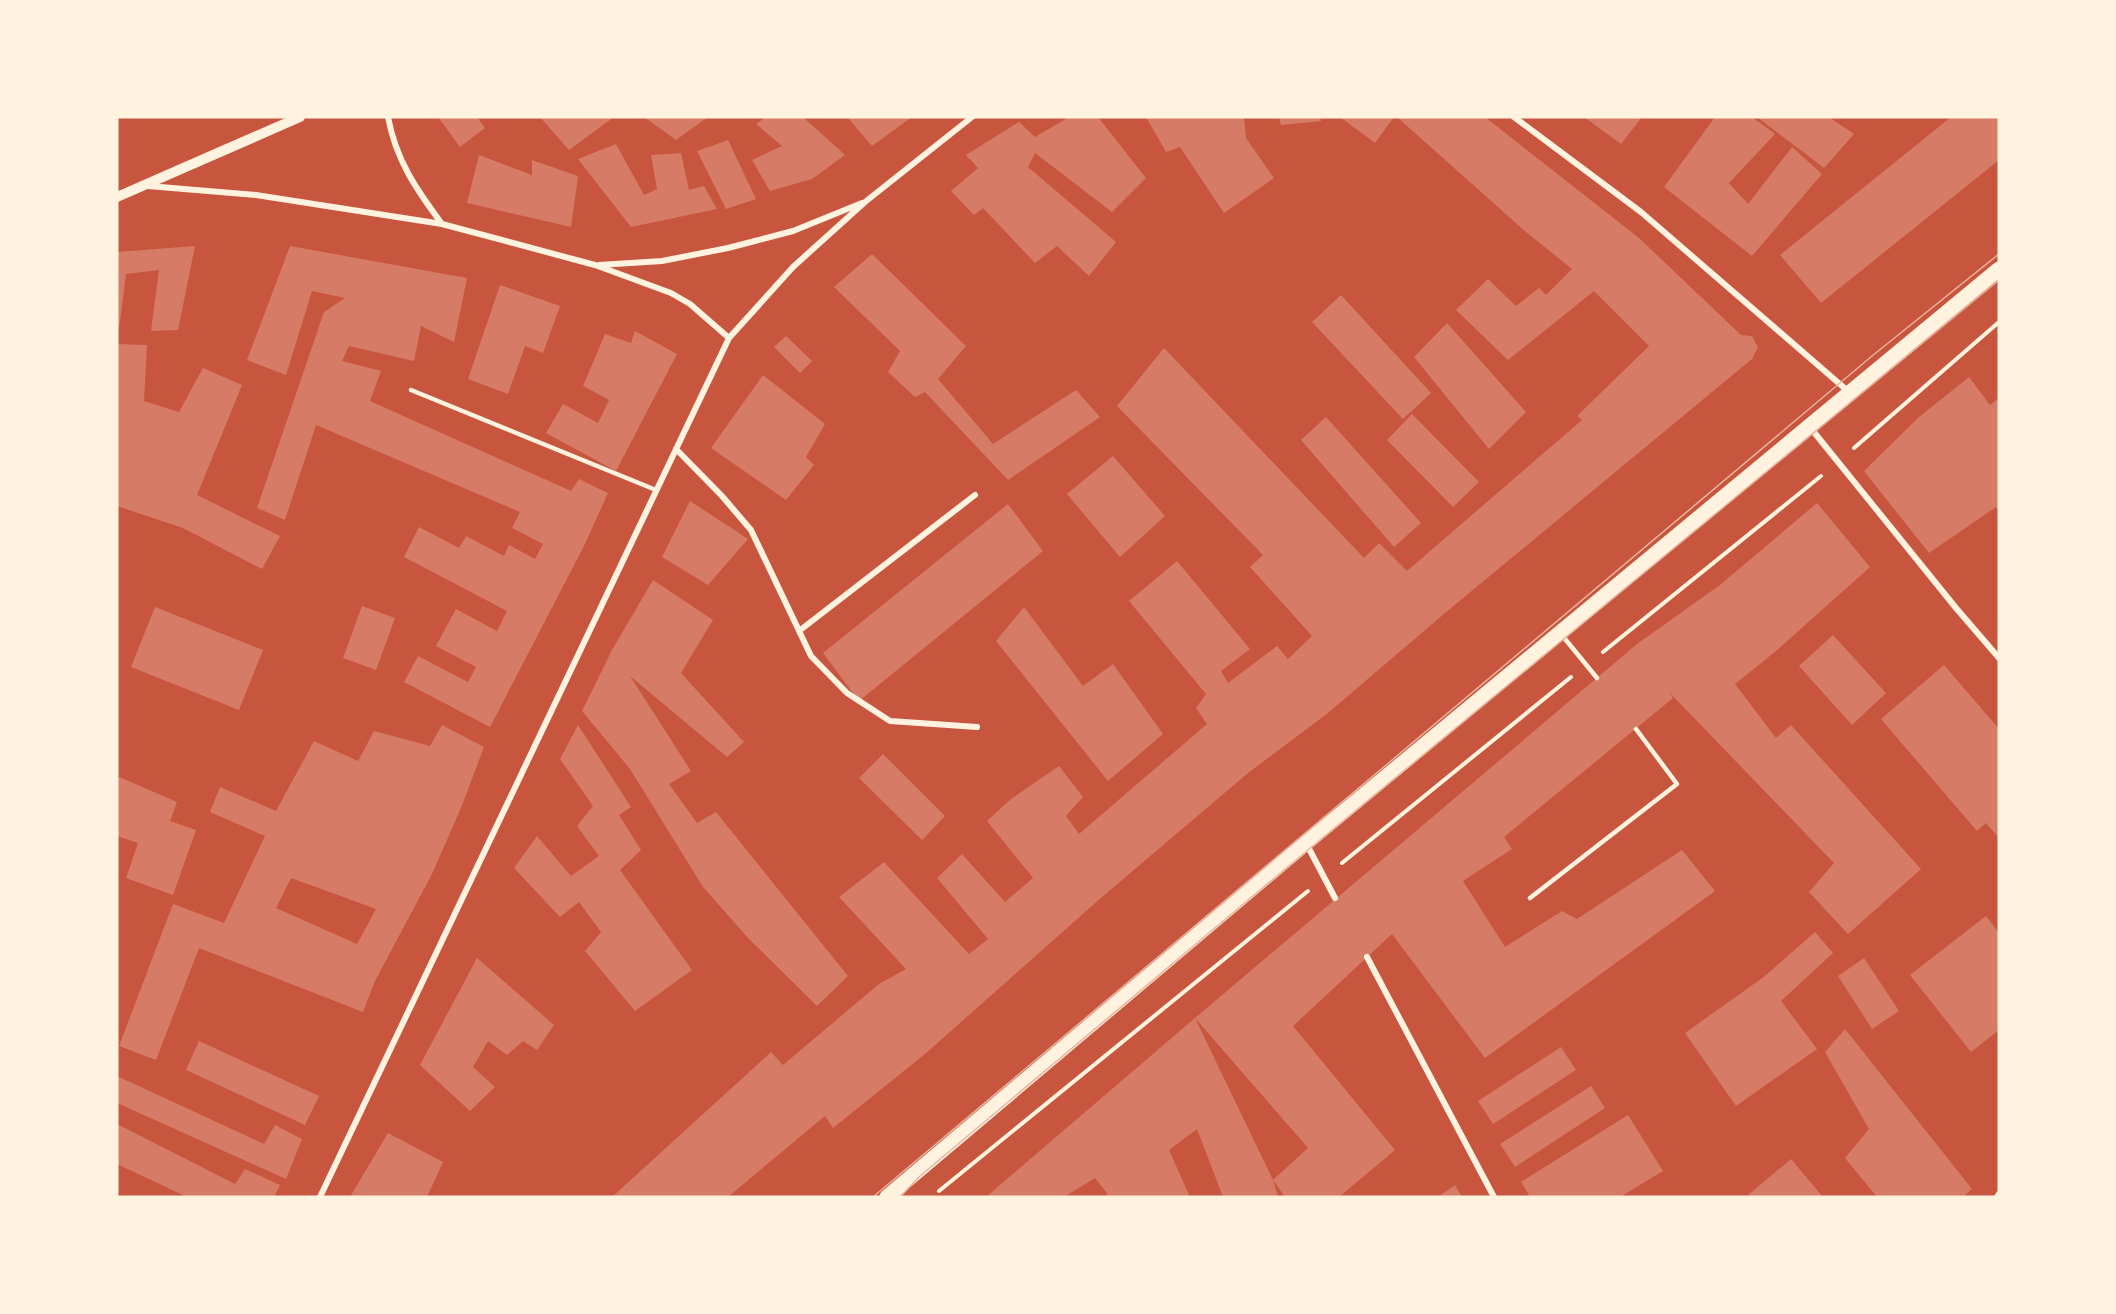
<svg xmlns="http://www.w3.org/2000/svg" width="2116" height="1314" font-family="Jost,sans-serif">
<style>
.building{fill:#d67c66;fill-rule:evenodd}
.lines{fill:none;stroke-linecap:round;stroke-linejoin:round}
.path{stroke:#fff3e0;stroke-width:4}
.service{stroke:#fff3e0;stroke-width:4.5}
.minor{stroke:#fff3e0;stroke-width:6}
.tertiary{stroke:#fff3e0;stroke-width:10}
.primary{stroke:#fff3e0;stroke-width:15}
.tram{stroke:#e9b49f;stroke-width:1.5}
</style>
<rect width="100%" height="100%" fill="#c8553d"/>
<path class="building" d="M438,117h39l8,11 -25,19z
M540,117h74l-45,33z
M644,117h64l-32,23z
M766,117h37l42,38 -33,24 -42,12 -18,-31 30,-14 -26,-22z
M847,117h65l-40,29z
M1069,117h29l48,61 -34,34 -77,-59 -7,14 88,75 -27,34 -32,-30 -22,17 -52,-55 -9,7 -23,-24 27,-23 -12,-13 53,-33 16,15z
M1146,117h57l1,2 1,-2h39l2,21 28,40 -50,35 -44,-66 -14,5z
M1279,117h41l1,4 -40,4z
M1340,117h54l-19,26z
M1397,117h88l154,121 102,97 11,1 6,11 -6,12 -307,254 -117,100 -80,60 -146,124 -177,157 -92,74 -8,-12 -97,81h-116l159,-145 12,13 96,-81 27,-15 -67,-72 45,-35 85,92 19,-15 -51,-61 25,-24 43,48 28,-24 -46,-57 24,-22 48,-33 24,31 -17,19 13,18 128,-110 -11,-16 10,-14 -77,-93 48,-40 73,88 -29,22 7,12 49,-37 11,13 24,-23 -62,-69 13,-12 -146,-149 47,-58 200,210 15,-15 28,28 175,-151 -5,-4 72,-70 -55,-55 -86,69 -52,-50 32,-31 28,27 23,-18 7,7 26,-26 -46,-37z
M1584,117h58l-21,27z
M1715,117h37l23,17 -46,49 19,21 44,-57 30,27 -70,82 -88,-69z
M1757,117h72l25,17 -30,34z
M1951,117h48v43l-178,143 -41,-48z
M728,140l28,59 -30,10 -29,-58z
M616,144l28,51 13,-6 -6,-34 30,-2 8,37 15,-4 13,23 -86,18 -53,-68z
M479,155l53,20v-15l46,16 -7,51 -104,-24z
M195,246l-17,84 -27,1 8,-61 -33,4 -7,55h-2v-77z
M290,246l177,32 -13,64 -33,-16 -7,35 -65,-15 -7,15 39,10 -11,30 201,90 8,-12 29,14 -24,53 -94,181 -86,-45 14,-26 50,26 8,-15 -40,-21 20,-37 41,22 10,-20 -103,-54 15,-30 40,21 7,-12 38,20 5,-11 26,14 8,-15 -31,-16 8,-16 -204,-87 -31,95 -28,-12 67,-196 21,-14 -33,-7 -26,84 -39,-15z
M872,254l94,92 -28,33 55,65 83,-54 24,27 -92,63 -83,-88 -10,5 -27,-25 12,-21 -66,-64z
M500,285l60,21 -17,47 -18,-7 -17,48 -40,-15z
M1341,295l90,98 -28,26 -91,-97z
M1447,323l79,89 -37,37 -75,-92z
M635,331l42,23 -61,117 -70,-38 17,-29 35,19 11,-23 -26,-14 22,-52 26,9z
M786,336l26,25 -12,12 -26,-26z
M117,344l30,1 -3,56 35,11 24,-44 39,17 -45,110 83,41 -18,33 -79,-41 -66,-22z
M763,375l62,49 -19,33 8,8 -28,35 -75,-52z
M1969,377l21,28 9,-7v114l-3,-5 -67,46 -65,-82 55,-54z
M1412,414l67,68 -26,25 -66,-67z
M1326,417l95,106 -27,24 -93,-107z
M1113,456l52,60 -45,41 -53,-63z
M690,501l58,38 -40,46 -46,-28z
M1817,503l53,64 -94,84 -41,33 41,54 15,-13 130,144 -73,65 -39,-42 25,-29 -165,-171 4,6 -169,139 8,12 -49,32 42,66 57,-36 15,8 105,-69 33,41 -230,167 -93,-124 -99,92 102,124 -56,47h-54l-12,-17 5,17h-55l-26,-68 -28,21 21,47h-85l2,-4 -12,-15 -31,19h-78l209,-179 78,162 35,-32 -113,-130 442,-374 83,-59z
M1008,504l35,47 -184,150 -36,-48z
M653,580l60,40 -32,53 63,69 -17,15 -97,-81 61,95 -22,13 28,39 19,-11 132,164 -31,30 -68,-67 -46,-52 -73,-118 -48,-58 30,-61z
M362,606l33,12 -19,52 -33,-12z
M155,607l108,43 -24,60 -108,-43z
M1024,607l59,79 30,-22 50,70 -55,47 -112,-140z
M1833,635l53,58 -34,32 -53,-59z
M1944,665l55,64v109l-13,-15 -9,8 -96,-112z
M442,725l42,22 -23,61 -29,66 -57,107 -12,31 -164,-64 -43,112 -37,-14 54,-142 51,19 41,-87 -55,-24 10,-25 56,24 38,-70 44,20 16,-30 56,15zM291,878l85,31 -19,35 -81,-36z
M578,725l53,82 -12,8 22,35 -21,20 72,100 -57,41 -50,-60 16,-19 -22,-30 -19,15 -46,-49 23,-32 34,40 28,-20 -22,-30 16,-20 -33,-47z
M883,754l62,62 -23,24 -63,-62z
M117,776l60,26 -7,19 26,9 -23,65 -47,-17 12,-35 -21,-7z
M1986,916l13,17v97l-28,22 -61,-77z
M1815,932l18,21 -52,48 36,48 -81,57 -51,-73 80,-57z
M477,958l77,67 -17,25 -14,-9 -16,14 -19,-14 -15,26 22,20 -25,24 -50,-46z
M1864,958l35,53 -27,18 -34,-53z
M1845,1029l127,160 -9,8h-86l-32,-39 24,-29 -44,-77z
M199,1041l120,55 -14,29 -119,-55z
M1561,1047l15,23 -83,54 -15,-23z
M117,1076l147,68 11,-19 27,14 -16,40 -169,-76z
M1591,1086l14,22 -90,59 -15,-23z
M1628,1115l35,56 -43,26h-90l-9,-15z
M117,1124l118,60 10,-15 35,16 -6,12h-87l-70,-33z
M388,1133l55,29 -16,35h-77z
M1791,1159l32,38h-73l-2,-2z
M1455,1185l7,12h-24z"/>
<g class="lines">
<path class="path" d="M1854,448l145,-126
M1603,652l218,-176
M1342,863l229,-186
M939,1191l369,-300"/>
<path class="service" d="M411,390l245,100
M1561,634l36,44
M1530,898l147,-114 -41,-55"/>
<path class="minor" d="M388,117c8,43 28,72 54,107
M1514,117l127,95 208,180
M148,186l108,9 186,29 153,41 76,28 19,11 39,34 64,-71 72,-65 107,-85
M599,265l63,-4 66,-13 65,-17 69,-28
M1809,426l147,182 43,50
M676,449l46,47 29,34 60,126 36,37 43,28 87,6
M799,631l176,-136
M1306,843l29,55
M1367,957l127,240
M320,1197l409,-859
M1997,1197l2,-3"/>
<path class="tertiary" d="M117,197l183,-80"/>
<path class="primary" d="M887,1197l419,-354 693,-574"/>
<path class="tram" d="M873,1197l999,-841 127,-102
M900,1197l20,-21 389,-327 690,-569"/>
</g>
<rect width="2116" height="1314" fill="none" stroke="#fff3e0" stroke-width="237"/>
</svg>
